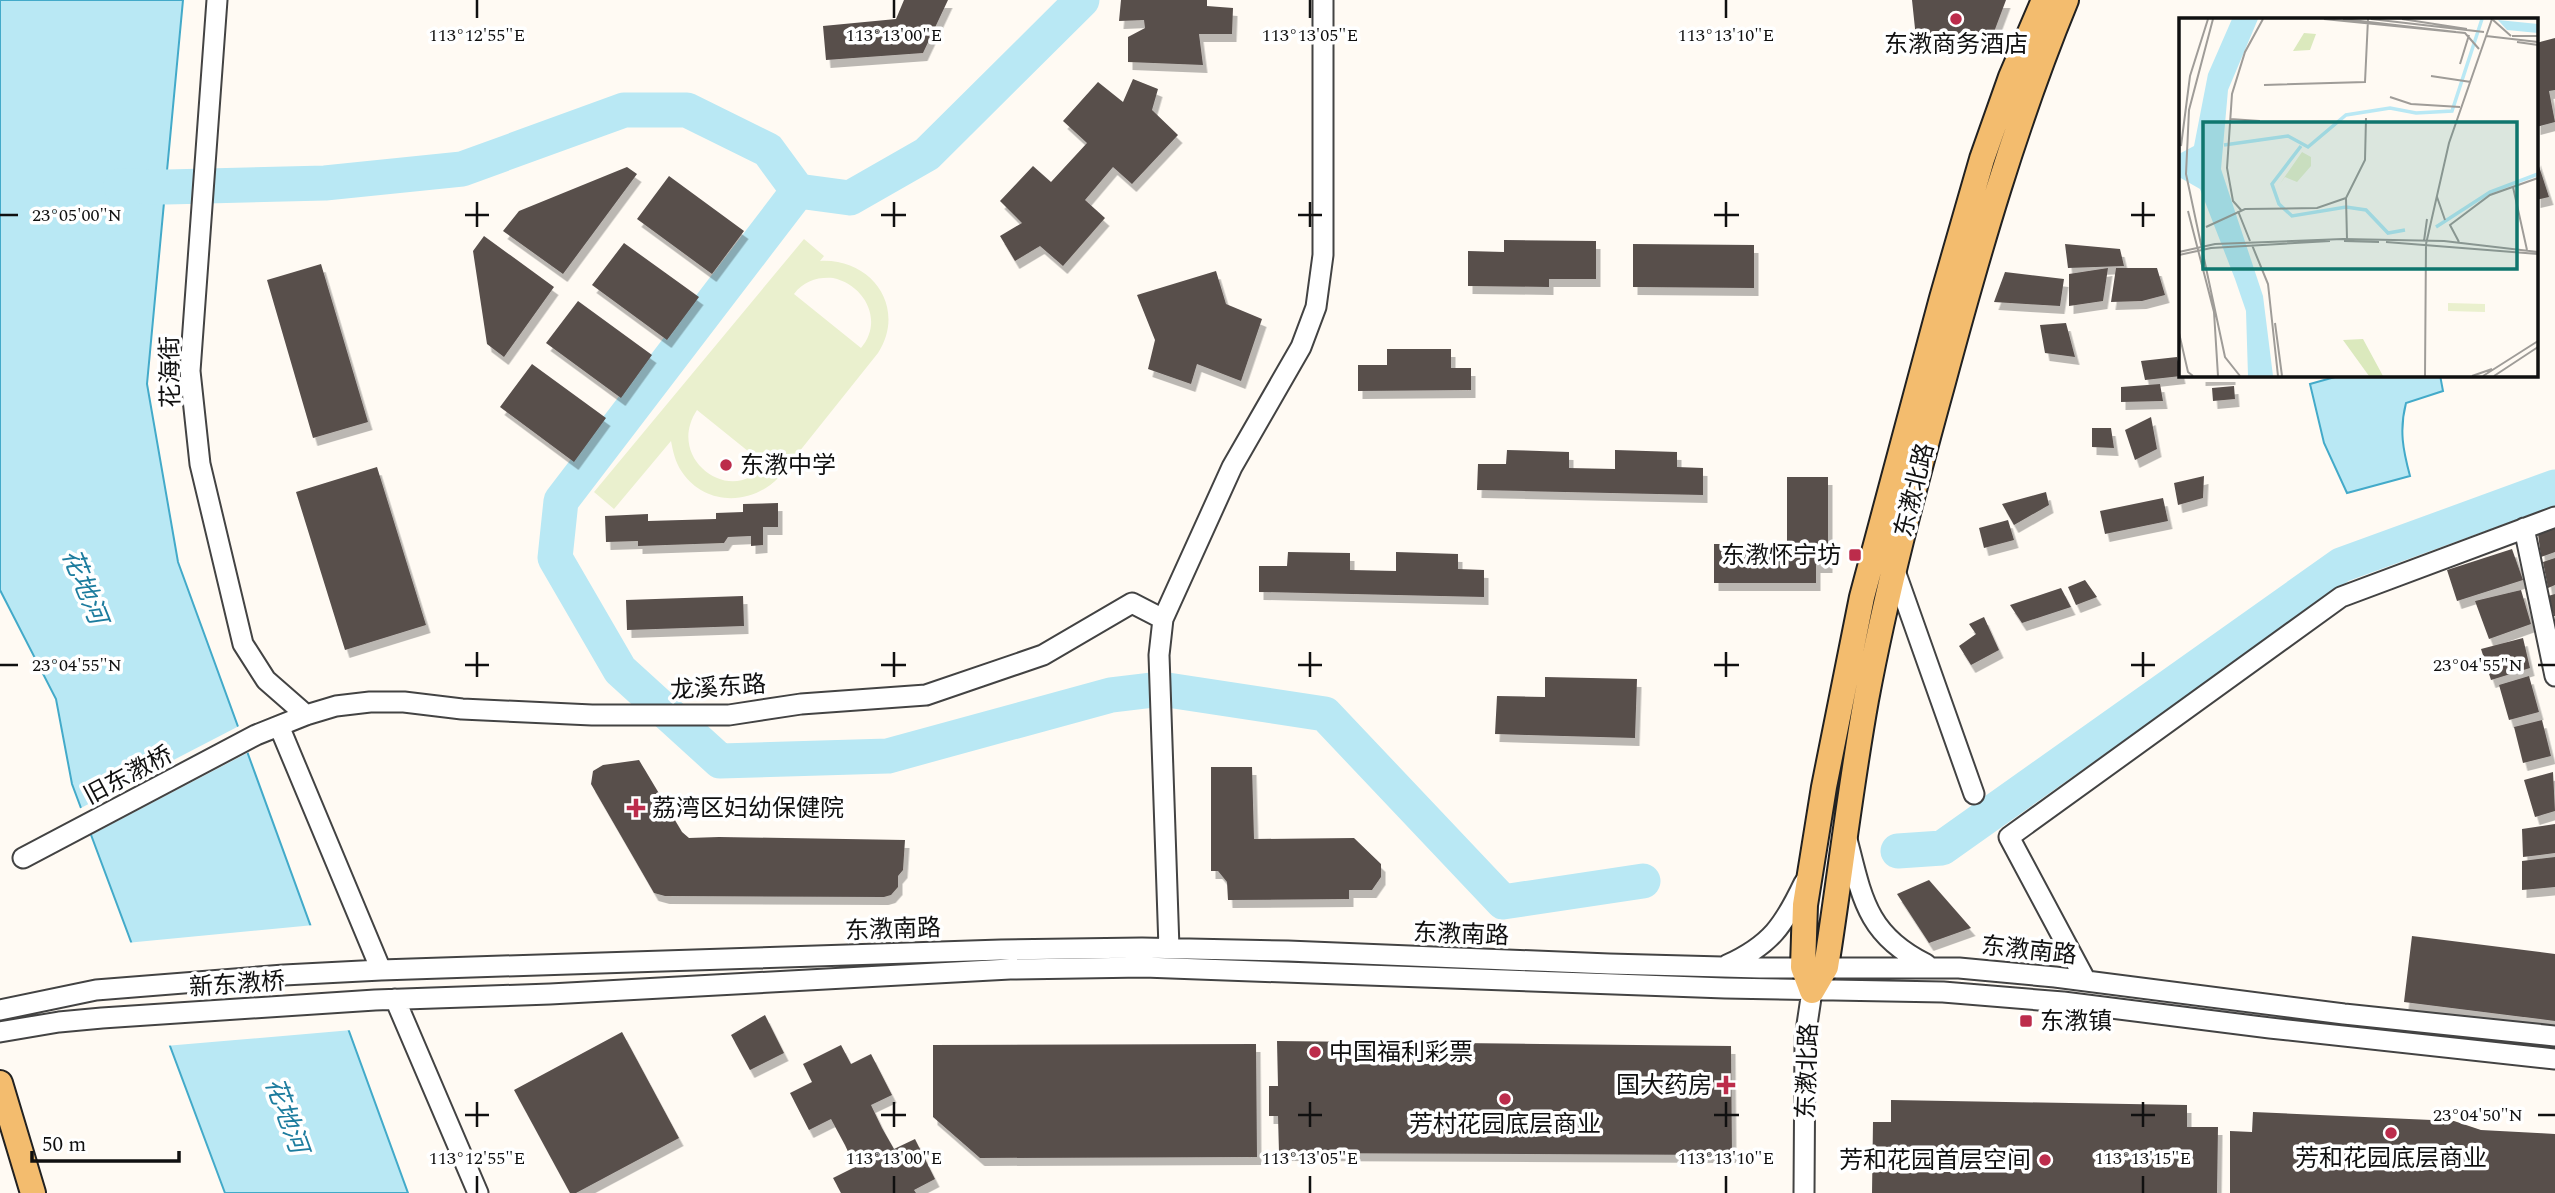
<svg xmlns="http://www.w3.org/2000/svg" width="2555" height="1193" font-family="Spectral,'Noto Sans SC',serif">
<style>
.pitch{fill:#eaf0ce;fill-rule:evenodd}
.water{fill:#b9e8f4;stroke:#43aac9;stroke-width:2}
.pier{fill:#fffaf3}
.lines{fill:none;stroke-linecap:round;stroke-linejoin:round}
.river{stroke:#b9e8f4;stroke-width:35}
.building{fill:#584f4c;filter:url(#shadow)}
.minor-casing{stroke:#434343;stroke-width:23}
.major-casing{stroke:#212121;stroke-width:28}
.minor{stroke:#fff;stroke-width:19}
.major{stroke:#f3bc6e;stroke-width:24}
.ticks{fill:none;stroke:#101010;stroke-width:2.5}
.poi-dot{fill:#bc2c4b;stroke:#fff;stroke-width:2.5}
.labels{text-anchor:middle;stroke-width:7;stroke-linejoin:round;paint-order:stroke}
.poi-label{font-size:24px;fill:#101010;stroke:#fff;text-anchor:start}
.street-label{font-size:24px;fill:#101010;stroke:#fff}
.water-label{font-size:26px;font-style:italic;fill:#1c7c9e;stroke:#fff}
.inset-river{fill:none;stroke:#b9e8f4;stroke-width:3.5}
.inset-road{fill:none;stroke:#9f9c98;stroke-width:2}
.view{fill:#0f766e;fill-opacity:0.15;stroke:#0f766e;stroke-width:3.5}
.inset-edge{fill:none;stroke:#101010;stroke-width:3.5}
.ticks-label{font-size:18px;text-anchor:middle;fill:#101010;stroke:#fff;stroke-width:7;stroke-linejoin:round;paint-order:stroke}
</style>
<defs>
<filter id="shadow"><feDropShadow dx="4.5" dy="8" stdDeviation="0" flood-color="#0004"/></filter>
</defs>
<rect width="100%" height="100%" fill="#fffaf3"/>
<path class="pitch" d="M804,239l20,17 -4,5c52,-3 87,47 58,92l-99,124c-27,29 -74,29 -97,-5 -7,-10 -9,-21 -11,-31l-57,68 -20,-17zM833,278c32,7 51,43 28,70l-67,-54c10,-13 23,-17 39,-16zM697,410l67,54c-30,44 -100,-4 -67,-54z"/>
<path class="water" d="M0,0h183l-36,384 31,178 230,631h-183l-153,-409 -16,-85 -56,-109z
M2342,375h98l3,16 -37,12c-7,27 -3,47 4,73l-63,17 -23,-50 -14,-59z"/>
<path class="pier" d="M241,725l10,26 -164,86 -10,-27z
M314,925l38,105 -187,16 -39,-103z"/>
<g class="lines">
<path class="river" d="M121,186l46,1 158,-4 137,-14 162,-59h63l81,40 30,41 52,7 77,-44 155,-154
M798,191l-237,310 -6,57 65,112 100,91 168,-5 223,-61 50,-6 164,25 178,188 140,-21
M1898,851l44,-3 399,-283 214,-78"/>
</g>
<path class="building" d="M904,0h44l-25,53 -97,7 -3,-34 73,-7z
M1121,0h86v6l26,2 -1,26h-33l4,31 -75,-3v-25l17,-9 -1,-8 -25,1z
M1912,0h94l-15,40 -75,-2z
M2555,38v52l-6,1 6,31 -19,5v-84z
M1133,79l25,10 -6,21 26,25 -46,49 -19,-17 -28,33 20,18 -42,48 -23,-20 -25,15 -15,-25 22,-13 -22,-22 33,-35 18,16 36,-39 -24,-22 35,-39 25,20z
M2536,157l13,40 -13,3z
M627,167l10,7 -74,100 -60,-43 16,-20z
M669,176l75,55 -32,43 -75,-55z
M484,236l70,51 -50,70 -17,-13 -14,-93z
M1504,240l92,1v38h-47v8l-81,-1v-35l36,1z
M624,243l75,54 -32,43 -75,-55z
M1633,244l121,1v43l-121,-1z
M2065,244l55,5 4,17 -56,2z
M321,264l47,158 -55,16 -46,-158z
M2108,268l-5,33 -34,5v-32z
M2116,268h41l8,27 -23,6 -31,1z
M1216,271l10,33 36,15 -21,62 -44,-17 -6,20 -43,-15 7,-29 -18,-45z
M2005,272l59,7 -4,27 -66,-4z
M578,301l74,54 -31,43 -75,-55z
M2066,323l9,34 -30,-4 -5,-28z
M1387,349h64v19h20v22l-113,1v-26h29z
M2177,357l4,19 -36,4 -4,-19z
M532,364l74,54 -32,44 -74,-55z
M2201,374h30v3l-30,1z
M2160,384l3,17 -42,1v-15z
M2234,386l1,13 -22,2 -1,-13z
M2151,417l6,32 -22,11 -10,-30z
M2092,428h19l3,20 -22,-1z
M1507,450l62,2v16l46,1v-19l62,2v15l26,1v27l-226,-5 1,-26h28z
M377,467l49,158 -81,25 -49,-158z
M2204,476l-1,22 -25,7 -4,-22z
M1787,477h41v88h-12v18h-102v-39h73z
M2046,492l3,13 -35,20 -12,-21z
M2163,498l5,23 -63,13 -5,-23z
M778,503v24h-15v18l-12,1v-10l-23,1 -4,6 -86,3v-5l-32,1 -1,-26 43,-2v7l68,-2v-6l27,-1v-8z
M2008,520l6,20 -30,8 -5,-20z
M2555,528v24l-14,5 -3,-23z
M2512,549l11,31 -66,21 -10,-31z
M1288,552l62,1v17l46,1v-19l62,2v15l26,1v27l-225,-5v-26h28z
M2555,558v27l-7,3 -5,-26z
M2085,580l12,17 -21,8 -8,-18z
M2061,588l10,19 -49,16 -12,-18z
M2521,590l10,34 -42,15 -14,-38z
M2555,594v22h-1l-6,-20z
M743,596l1,30 -117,4 -1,-30z
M1984,617l15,33 -28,15 -12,-19 17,-12 -7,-10z
M2523,638l7,30 -39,12 -10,-31z
M2529,676l10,36 -30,8 -10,-35z
M1545,677l92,2 -2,59 -140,-4 2,-38 48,1z
M2542,720l9,36 -28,7 -9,-36z
M639,760l43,72 7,6 30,-1 186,3 -2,30 -5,6v11l-7,8 -7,2 -219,-1 -11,-3 -63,-109 2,-13 10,-6z
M1211,767h41l2,72 100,-1 27,26v13l-9,13h-23v9l-121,1 -1,-18 -9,-11h-7z
M2553,772l2,39 -20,6 -11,-37z
M2555,824v29l-32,4 -1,-28z
M2555,857v30l-33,3v-29z
M1929,880l42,48 -42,15 -32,-49z
M2412,936l143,18v67l-151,-19z
M765,1015l19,38 -34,17 -19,-35z
M622,1032l57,106 -103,55h-6l-56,-103z
M1277,1041l454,5 1,109 -453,-2 -1,-37h-9v-30h9z
M1256,1044l1,113 -277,1 -47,-41v-72z
M841,1045l10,19 20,-10 21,41 -21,10 11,23 12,21 21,-10 20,40 -21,11 2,3h-75l-8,-15 22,-11 -10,-22 -14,-26 -22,11 -19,-37 22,-11 -9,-18z
M1891,1100l296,5v22h31l-1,66h-345l1,-71h18z
M2253,1112l201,9 27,9 74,4v59h-325v-62l22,1z"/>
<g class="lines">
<g class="minor-casing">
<path id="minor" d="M217,0l-27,371 10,93 43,180 23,36 40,35
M2524,528l31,148
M1894,568l80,226
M279,726l102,244
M1847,839c15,59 20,96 79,125
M23,858l233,-123 50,-20 30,-9 34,-4h34l58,7 130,6h137l72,-11 125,-9 117,-40 89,-52 31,16
M1169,948l-10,-293 4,-36 69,-152 69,-120 15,-40 7,-52v-255
M1727,965c44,-20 57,-40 77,-82
M2086,981l-77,-144 332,-240 214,-80
M395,999l83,194
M0,1010l96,-20 188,-15 97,-5 620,-20 141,-2 146,3 321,13 151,4h199l96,9 289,37 211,22
M0,1032l59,-10 43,-4 273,-18 175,-6 460,-25 134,-2 581,21 218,4 120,10 207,26 285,31
M1804,1193l1,-155 7,-47"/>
</g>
<g class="major-casing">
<path id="major" d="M1812,991l14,-24c14,-89 24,-178 40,-267 20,-107 48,-213 77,-318 35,-130 72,-258 123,-382
M1812,991l-9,-24 2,-62 19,-118 38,-190 80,-299 40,-139 29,-82 33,-77
M0,1083l33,110"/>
</g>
<use href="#minor" class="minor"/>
<use href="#major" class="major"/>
</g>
<path class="ticks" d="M477,0v18M894,0v18M1310,0v18M1726,0v18M477,202v25M894,202v25M1310,202v25M1726,202v25M2143,202v25M0,215h18M465,215h24M881,215h25M1298,215h24M1714,215h25M2131,215h24M477,652v25M894,652v25M1310,652v25M1726,652v25M2143,652v25M0,665h18M465,665h24M881,665h25M1298,665h24M1714,665h25M2131,665h24M2538,665h17M477,1102v25M894,1102v25M1310,1102v25M1726,1102v25M2143,1102v25M465,1115h24M881,1115h25M1298,1115h24M1714,1115h25M2131,1115h24M2538,1115h17M477,1176v17M894,1176v17M1310,1176v17M1726,1176v17M2143,1176v17"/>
<g class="poi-dot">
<circle cx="1956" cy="19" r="7"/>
<circle cx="726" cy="465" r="7"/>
<rect x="1848" y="548" width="14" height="14" rx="3.5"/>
<path d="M632.5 797.5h7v7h7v7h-7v7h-7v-7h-7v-7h7z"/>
<rect x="2019" y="1014" width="14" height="14" rx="3.5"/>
<circle cx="1315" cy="1052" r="7"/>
<path d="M1722.5 1074.5h7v7h7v7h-7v7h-7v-7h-7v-7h7z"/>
<circle cx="1505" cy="1099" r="7"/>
<circle cx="2391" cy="1133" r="7"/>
<circle cx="2045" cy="1160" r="7"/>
</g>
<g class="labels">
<g class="poi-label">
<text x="1956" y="52" text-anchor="middle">东漖商务酒店</text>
<text x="740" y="473">东漖中学</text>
<text x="1841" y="563" text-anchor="end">东漖怀宁坊</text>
<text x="652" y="816">荔湾区妇幼保健院</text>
<text x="2040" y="1029">东漖镇</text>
<text x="1329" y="1060">中国福利彩票</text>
<text x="1712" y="1093" text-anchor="end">国大药房</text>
<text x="1505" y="1132" text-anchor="middle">芳村花园底层商业</text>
<text x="2391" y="1166" text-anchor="middle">芳和花园底层商业</text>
<text x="2031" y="1168" text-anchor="end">芳和花园首层空间</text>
</g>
<g class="street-label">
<text transform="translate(170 372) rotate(-91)" y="8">花海街</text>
<text transform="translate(1914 490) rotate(-76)" y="8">东漖北路</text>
<text transform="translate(718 687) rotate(-4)" y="8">龙溪东路</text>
<text transform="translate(128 775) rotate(-28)" y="8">旧东漖桥</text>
<text transform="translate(893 929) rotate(-2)" y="8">东漖南路</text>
<text transform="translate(1461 934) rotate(2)" y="8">东漖南路</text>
<text transform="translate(2029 950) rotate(6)" y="8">东漖南路</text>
<text transform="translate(237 984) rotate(-4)" y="8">新东漖桥</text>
<text transform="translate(1807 1071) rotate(-88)" y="8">东漖北路</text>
</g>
<g class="water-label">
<text transform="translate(85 586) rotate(68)" y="9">花地河</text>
<text transform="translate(287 1115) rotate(70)" y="9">花地河</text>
</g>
</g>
<g transform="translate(2179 18)">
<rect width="359" height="359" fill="#fffaf3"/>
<path d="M125,15l12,1 -6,16 -17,1zM184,321l20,37h-14l-26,-36z" fill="#dbe9bd"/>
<path d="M123,134l9,5v9l-14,16 -12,-5 -6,8zM269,285l37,1v8l-37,-1z" fill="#eaf0ce"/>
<path d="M53,1h26l-30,71 -7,79 42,127 10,80h-25l-2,-65 -11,-32 -35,-90 -21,-12v-23l15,-8 14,-72zM319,2l40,4v9l-31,-3z" fill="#b9e8f4"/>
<path class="inset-river" d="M45,127l64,-9 20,11 38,-32 44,-7 26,5 36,-2 30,-92M122,128l-29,38 7,20 13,12 54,-9 20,3 22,23 17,-3M257,209l54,-35 48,-18"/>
<path class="inset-road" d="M34,1l-24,91 -3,64 39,183 15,19M145,1l141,14 14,16M164,1l113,13M192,1l113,13M223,1l65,10M314,2l18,16M307,18l52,6M333,18h26M338,24l21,3M281,46l9,-29M252,58l40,6M85,67l101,-3 3,-63M211,79l21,7 49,3M51,101l30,2M2,128l9,-70 18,-57M334,169l14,63M258,179l8,23M62,192l-8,-9 -6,-33 5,-74 13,-42 18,-33M9,193l26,101 4,64M59,193l12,30M27,209l39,-18 72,-1 29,-10M168,221l-1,-41 19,-38 1,-42M165,223l35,1M245,223l3,-22M207,224l152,12M280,224l-9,-17 40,-30 48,-17M247,226l23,-101 43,-124M73,227l16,39 10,92M0,234l36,-8 128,-5 101,2 94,11M0,237l32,-7 119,-7M96,305l7,53M0,315l9,39 5,4M246,358l1,-132M293,358l20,-7M304,358l55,-35M315,358l44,-29"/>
<path class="view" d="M24,104h314v147h-314z"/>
<rect width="359" height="359" class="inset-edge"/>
</g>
<g class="ticks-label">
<text x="477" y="41">113°12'55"E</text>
<text x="894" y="41">113°13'00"E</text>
<text x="1310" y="41">113°13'05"E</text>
<text x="1726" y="41">113°13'10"E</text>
<text x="77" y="221">23°05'00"N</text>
<text x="77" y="671">23°04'55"N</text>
<text x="2478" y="671">23°04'55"N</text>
<text x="2478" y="1121">23°04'50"N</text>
<text x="477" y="1164">113°12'55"E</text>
<text x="894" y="1164">113°13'00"E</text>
<text x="1310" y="1164">113°13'05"E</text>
<text x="1726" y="1164">113°13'10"E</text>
<text x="2143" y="1164">113°13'15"E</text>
</g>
<path d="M32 1151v10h147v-10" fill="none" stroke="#101010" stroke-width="3.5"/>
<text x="42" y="1151" font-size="21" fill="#101010" stroke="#ffffff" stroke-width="5" paint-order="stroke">50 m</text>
</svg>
